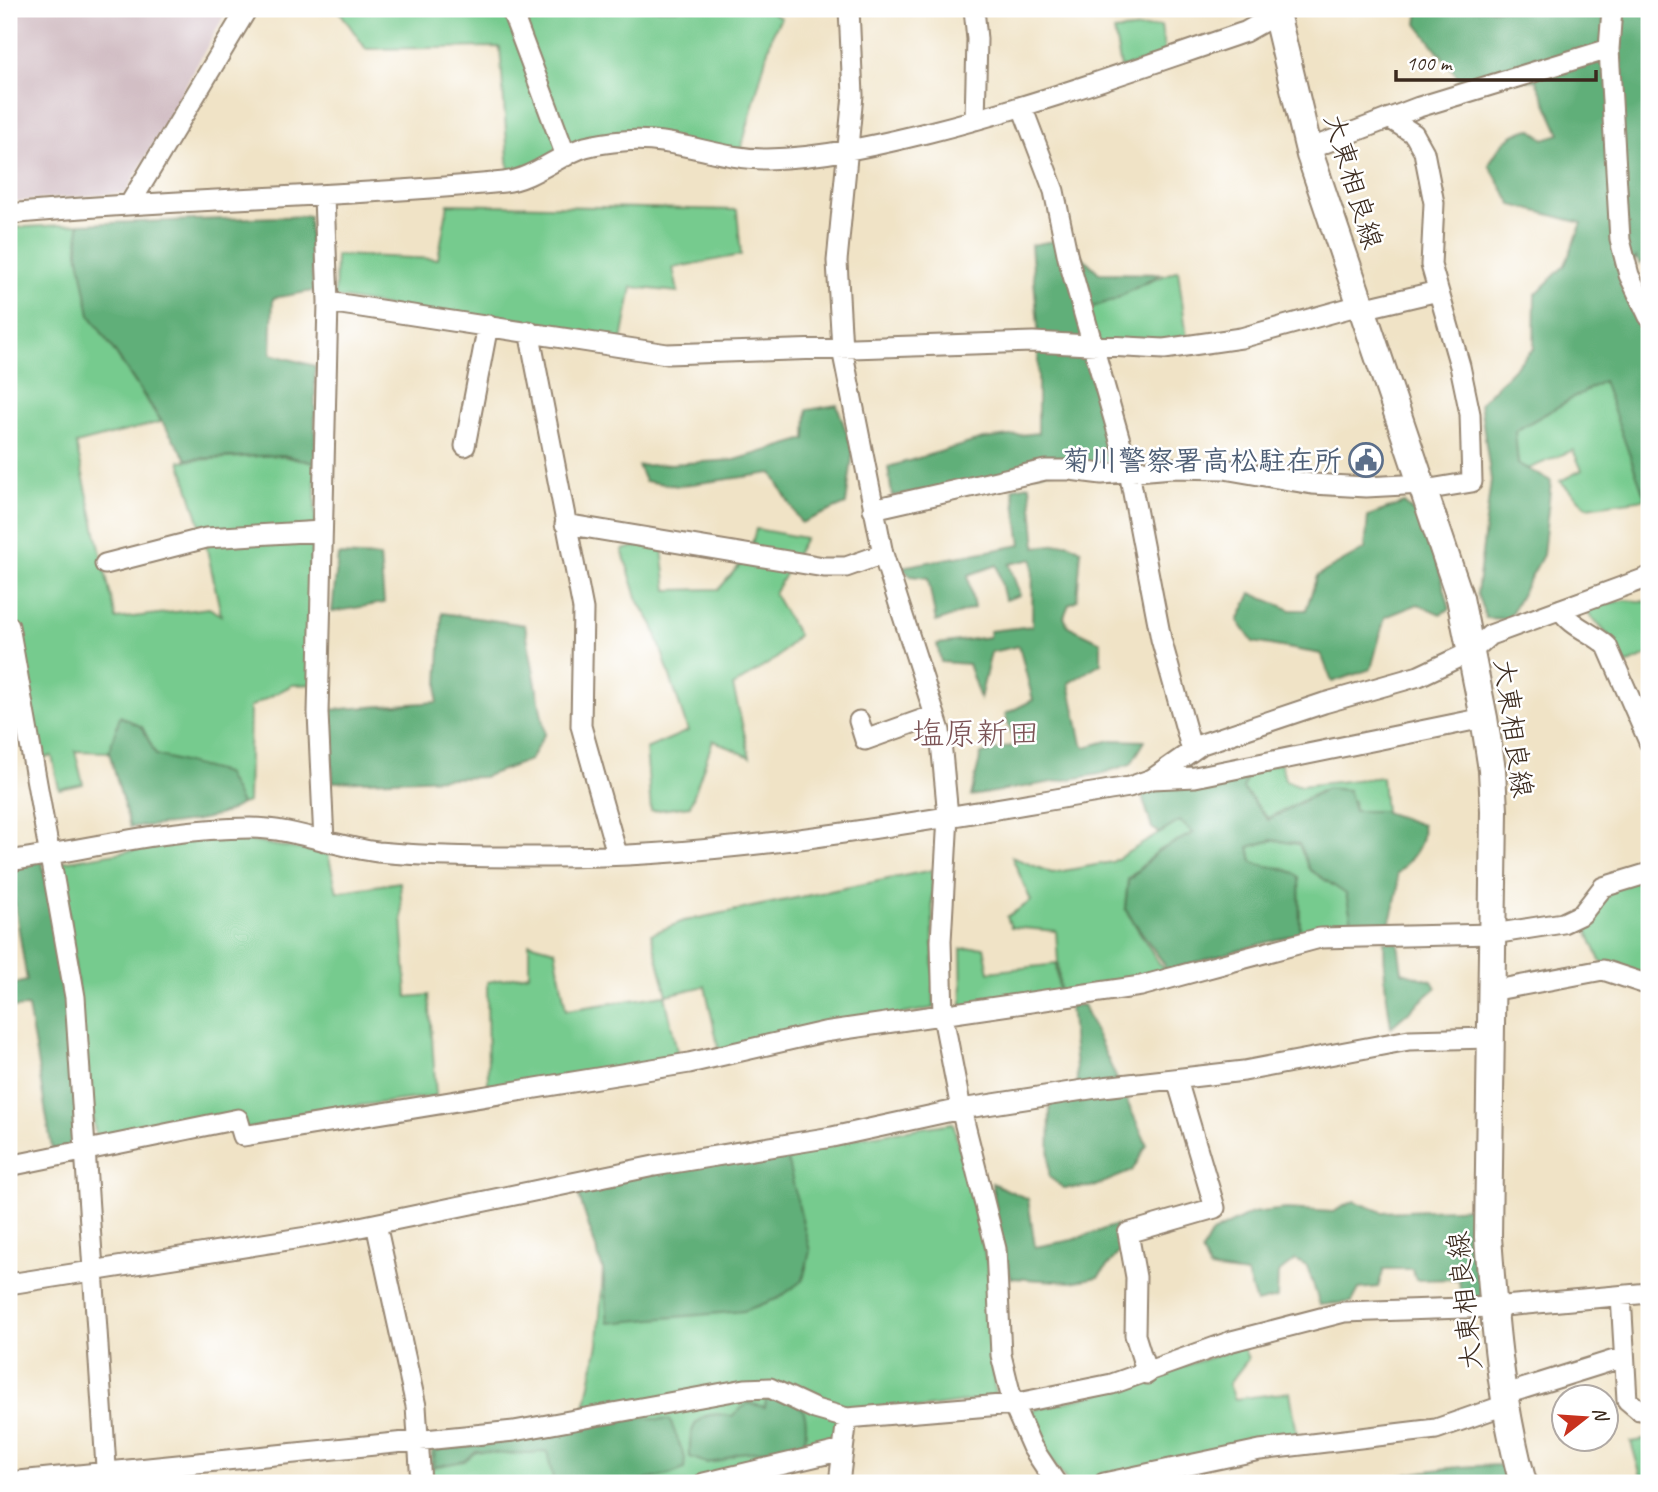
<svg xmlns="http://www.w3.org/2000/svg" width="1658" height="1492" font-family="Caveat,'Klee One',sans-serif">
<style>
.industrial{fill:#d2bec4}
.green{fill:#76cb8e;stroke:#587a56;stroke-width:2}
.forest{fill:#60af79;stroke:#4e6c4c;stroke-width:2}
.lines{fill:none;stroke-linecap:round;stroke-linejoin:round}
.minor-casing{stroke:#968672;stroke-width:23}
.major-casing{stroke:#968672;stroke-width:30}
.minor{stroke:#fff;stroke-width:19}
.major{stroke:#fff;stroke-width:26}
.labels{text-anchor:middle;stroke-width:5;stroke-linejoin:round;paint-order:stroke}
.street-label{font-size:28px;fill:#3b2a1e;stroke:#fff}
.service-label{font-size:28px;font-weight:bold;fill:#4e5e75;stroke:#fff;text-anchor:end}
.quarter-label{font-size:32px;fill:#7c5456;stroke:#fff}
</style>
<rect width="100%" height="100%" fill="#fff"/>
<filter id="ink" filterUnits="userSpaceOnUse"><feTurbulence type="fractalNoise" baseFrequency=".0143" numOctaves="2"/><feDisplacementMap in="SourceGraphic" scale="14" xChannelSelector="R" yChannelSelector="G"/><feConvolveMatrix kernelMatrix="1 2 1 2 8 2 1 2 1" color-interpolation-filters="sRGB"/></filter>
<filter id="wash" filterUnits="userSpaceOnUse"><feTurbulence type="fractalNoise" baseFrequency=".00686" numOctaves="4" result="noise"/><feDisplacementMap in="SourceGraphic" scale="28" xChannelSelector="R" yChannelSelector="G"/><feGaussianBlur stdDeviation="1.57" result="paint"/><feColorMatrix in="noise" values="0 0 0 0 0 0 0 0 0 0 0 0 0 0 0 0 0 1.4 0 .05"/><feComposite in="paint" operator="in"/></filter>
<g filter="url(#wash)">
<rect width="100%" height="100%" fill="#f0e3c6"/>
<path class="industrial" d="M9,9h219l-102,184 -117,9z"/>
<path class="green" d="M338,9h428l15,9 -9,17 -33,122 -94,-17 -136,33 -9,-126 -134,2z
M1161,26l4,29 -44,13 -7,-37z
M448,204l289,6 4,45 -68,13 5,24 -46,-5 -11,59 -286,-49 1,-42 102,4z
M79,224l11,91 71,107 -85,22 40,175 93,-11 12,7 -15,-71 -26,-83 96,-6 39,8 1,221 -24,1 -42,22 -2,95 -7,2 -21,-32 -64,-17 -14,-28 -22,-10 -11,35 -34,-1 8,33 -24,5 -7,-33 -16,4 -27,-128v-404z
M1178,270l10,76 -96,-1 -10,-36z
M1603,381l43,118 -59,8 -27,-26 22,-11 -9,-20 -45,19 -10,-5 -4,-32z
M756,529l49,9 -31,56 24,41 -21,23 -44,28 17,71 -37,-17 -23,66 -39,5 -5,-62 42,-18 -35,-106 -15,-25 -16,-50 39,-10 6,50 52,-1 30,-35z
M1624,600l25,2v52l-24,11 -17,-30 -24,-26z
M1281,763l4,17 15,6 82,-9 3,35 -31,-1 -1,-10 -26,-13 -59,30 -25,-29 -1,-18z
M1180,821l14,12 -36,18 -30,28 -3,30 39,62 -104,23 -4,-63 -45,-4 -4,-10 24,-16 -19,-44 40,16 60,-11z
M219,836l109,18 9,38 63,-10 7,115 22,-2 7,101 -104,13 -80,19 -156,13 -34,-279z
M1274,840l25,4 10,25 38,25 7,38 -54,1 -1,-56 -16,-9 -23,-2 -8,-5 -3,-14z
M932,870l2,138 -215,42 -14,-64 -38,9 -16,-61 33,-13z
M1649,874v102l-49,-15 -17,-40 31,-33z
M529,943l26,7 11,60 99,-15 14,66 -191,26 -1,-105 42,-8z
M984,947l5,25 67,-8 3,30 -97,16 -1,-61z
M953,1123l35,143 7,132 -147,20 -5,32 -139,33h-277l7,-44 149,-21 15,-74 5,-74 -28,-88z
M1243,1347l5,12 -19,25 6,15 55,-7 8,47 -230,44 -25,-35 -16,-37 67,-16z
M1649,1439v44h-6l-12,-41z"/>
<path class="forest" d="M1419,9h230v249l-9,6 -4,-7 -12,23 25,55v174l-46,-128 -88,50 3,33 33,17 -8,74 -35,64 -22,-1 -9,-24 14,-114 -11,-77 54,-55 1,-53 30,-30 17,-42 -70,-18 -23,-40c10,-20 20,-32 42,-36l13,10 16,-5 -24,-54 -75,1 -44,-57z
M309,216l4,75 -40,7 -2,56 44,12v97l-32,-8 -96,4 -97,-144 -12,-63 1,-28z
M1064,239l35,34 62,1 -47,26 -31,10 43,149 -234,37 -4,-29 95,-28 55,-6v-107l-7,-81z
M837,405l16,46 -7,53 -45,19 -29,-50 -94,13 -33,-5 -7,-15 97,-6 71,-21 1,-29z
M1030,485l6,62 32,-4 13,7 -4,50 -8,4 -5,13 4,9 33,16v21l-32,20 13,61 4,3 25,-7 34,1 -14,23 -31,10 -129,22 10,-42 34,-9 -10,-31 28,-14 -14,-54 -28,6 -11,47 -12,-35 -27,-2 -4,-18 52,-7 1,-6 42,-5 1,-67 -24,5 11,31 -15,5 -8,-35 -29,10 6,33 -38,14 -8,-44 -17,-2 -10,-9 120,-22 -8,-57z
M1404,503l23,22 23,84 -10,5 -22,-10 -33,13 -14,52 -39,13 -11,-28 -68,-12 -15,-21 13,-28 40,17h15l11,-34 48,-27 3,-33z
M338,555l42,2 4,46 -52,9z
M442,613l83,12 20,108 -15,27 -47,17 -150,5 -4,-72 108,-8z
M120,716l22,11 14,28 69,18 16,31c-26,19 -79,21 -111,23l-21,-75z
M1242,771l4,8 -3,10 25,31 59,-32 21,2 6,21h28l40,14c3,21 -11,34 -25,49l1,15 -10,41 -34,2 -8,-38 -37,-25 -10,-25 -27,-4 -23,7 3,14c15,9 33,3 47,16l1,56 -135,38 -1,-7 -39,-55 3,-28 30,-30 35,-18 -13,-12 -20,12 -8,-5 -11,-36z
M42,861l28,133 9,144 -15,10 -12,1 -24,-142 -19,1v-23l18,-4 -18,-114z
M1384,941l14,2 4,29 30,9 4,7 -45,39 -6,-44z
M1083,1005l64,140 -15,26 -39,16 -29,1 -15,-11 1,-73 29,-5 -9,-93z
M734,1159h53l23,92 -7,29 -24,18 -35,13 -136,12 -5,-53 -27,-83z
M992,1183l36,16 7,48 37,-7 44,-15 5,25 -23,27 -27,5 -60,-4 -11,-42z
M1354,1201l28,11 95,-4 7,88 -23,4 -2,-21 -43,1 -4,-11h-28l-6,18 -19,2 -7,13 -32,3 -13,-39 -12,-6 -17,13 -1,25 -21,5 -9,-29 -38,-5 -7,-18 10,-18 40,-20 34,-4 47,3z
M775,1390c28,17 34,16 30,51l-11,7 -56,5 -16,8 -16,2 -16,-6c-2,-33 8,-48 42,-41l16,-13 17,4 1,-7z
M639,1418l31,2 15,38 -1,11c-39,18 -88,14 -130,14l-7,-31 -42,2 -29,-3 -12,10 -31,6 2,-17 119,-13 10,-7z
M1500,1465l8,18h-133c40,-13 82,-17 125,-18z"/>
</g>
<g filter="url(#ink)">
<g class="lines">
<g class="minor-casing">
<path id="minor" d="M511,9l55,147
M849,9l4,86 -16,166 5,88 41,205 57,177 8,85 -7,125 2,75 18,93 35,140 5,106 12,49 19,43 24,36
M974,9l3,30 -2,81
M1612,9l-3,40 11,191 9,35 20,42
M1022,107l32,84 14,67 61,214 32,167 31,112
M1389,118l25,16 10,18 10,51 -3,62 29,101 10,48 2,68 -48,8
M1309,149l110,-42 190,-58
M324,196l4,106 -10,411 6,128
M131,202l116,-193
M9,214c164,-16 330,-16 495,-32 29,-3 53,-26 81,-35 12,-3 26,-5 38,-6 53,-5 95,19 144,18 54,-1 111,-14 163,-27 107,-27 211,-65 315,-100l32,-18
M328,302l339,52 366,-12 131,7 77,-11 119,-33
M1362,309l76,-18
M529,331l54,278 -2,117 36,128
M465,446l23,-121
M873,509l172,-39h25l32,4 70,-6 52,1 88,15 54,3 57,-3
M565,524l259,43h22l37,-13
M105,564l101,-26 116,-7
M1561,609c8,17 33,24 46,37l42,96
M9,626l66,371 32,485
M859,721l6,19 70,-25
M1153,779l42,-2 289,-59
M9,861c80,-12 160,-33 241,-33 44,0 85,19 128,24 54,5 111,5 165,5 197,1 392,-39 586,-70l23,-8 50,-35 122,-41 95,-27 53,-25 18,-16 159,-58
M1491,991l112,-21 46,15
M9,1166l229,-47 5,17 446,-73 135,-31 317,-46 179,-48 173,-4 70,-11 19,-9 21,-27 46,-14
M376,1224l40,182 5,77
M9,1284l317,-50 328,-68 178,-29 129,-28 142,-22 141,-16 165,-31 81,-2
M1621,1296l6,104 12,10h10
M1147,1374l-12,-39 1,-58 -8,-44 87,-25 -38,-128
M1506,1394l118,-37
M9,1482l505,-51 231,-42 25,-1 45,21 32,9 166,-14 99,-20 120,-43 112,-29 149,-5 156,-14
M704,1483l139,-33
M839,1483l8,-65
M1104,1483l156,-33 176,-21 72,-25"/>
</g>
<g class="major-casing">
<path id="major" d="M1275,9l35,146 150,443 24,120 8,52 2,41 -6,426c6,82 13,167 35,246"/>
</g>
<use href="#minor" class="minor"/>
<use href="#major" class="major"/>
</g>
</g>
<defs>
<g id="civic-ring" transform="scale(1.75)"><circle r="9.5" fill="#fff" stroke="#5c6f8a" stroke-width="1.5"/><path d="M-.6-6.5H3V-4.5H.6V-3L4-1V1h2V6H-6V1h2V-1L-.6-3ZM-1.2 2.5V6h2.4V2.5Z" fill="#5c6f8a"/></g>
</defs>
<g fill-rule="evenodd">
<use href="#civic-ring" x="1366" y="460"/>
</g>
<g class="labels">
<g class="street-label">
<text transform="translate(1354 181) rotate(73)" y="10">大東相良線</text>
<text transform="translate(1514 728) rotate(82)" y="10">大東相良線</text>
<text transform="translate(1464 1301) rotate(-96)" y="10">大東相良線</text>
</g>
<g class="service-label">
<text x="1342" y="470">菊川警察署高松駐在所</text>
</g>
<g class="quarter-label">
<text x="976" y="744">塩原新田</text>
</g>
</g>
<rect width="1658" height="1492" fill="none" stroke="#fff" stroke-width="35"/>
<g transform="translate(1585 1418) rotate(73)"><circle r="33" fill="#ffffff" stroke="#b1aaa5" stroke-width="2"/>
<path d="M0-5L12 26L0 18L-12 26Z" fill="#c8321e"/>
<text y="-10" font-size="19" font-weight="bold" text-anchor="middle" fill="#3b2a1e">N</text>
</g>
<path d="M1396 70v10h200v-10" fill="none" stroke="#3b2a1e" stroke-width="3.5"/>
<text x="1406" y="70" font-size="21" fill="#3b2a1e" stroke="#ffffff" stroke-width="5" paint-order="stroke">100 m</text>
</svg>
